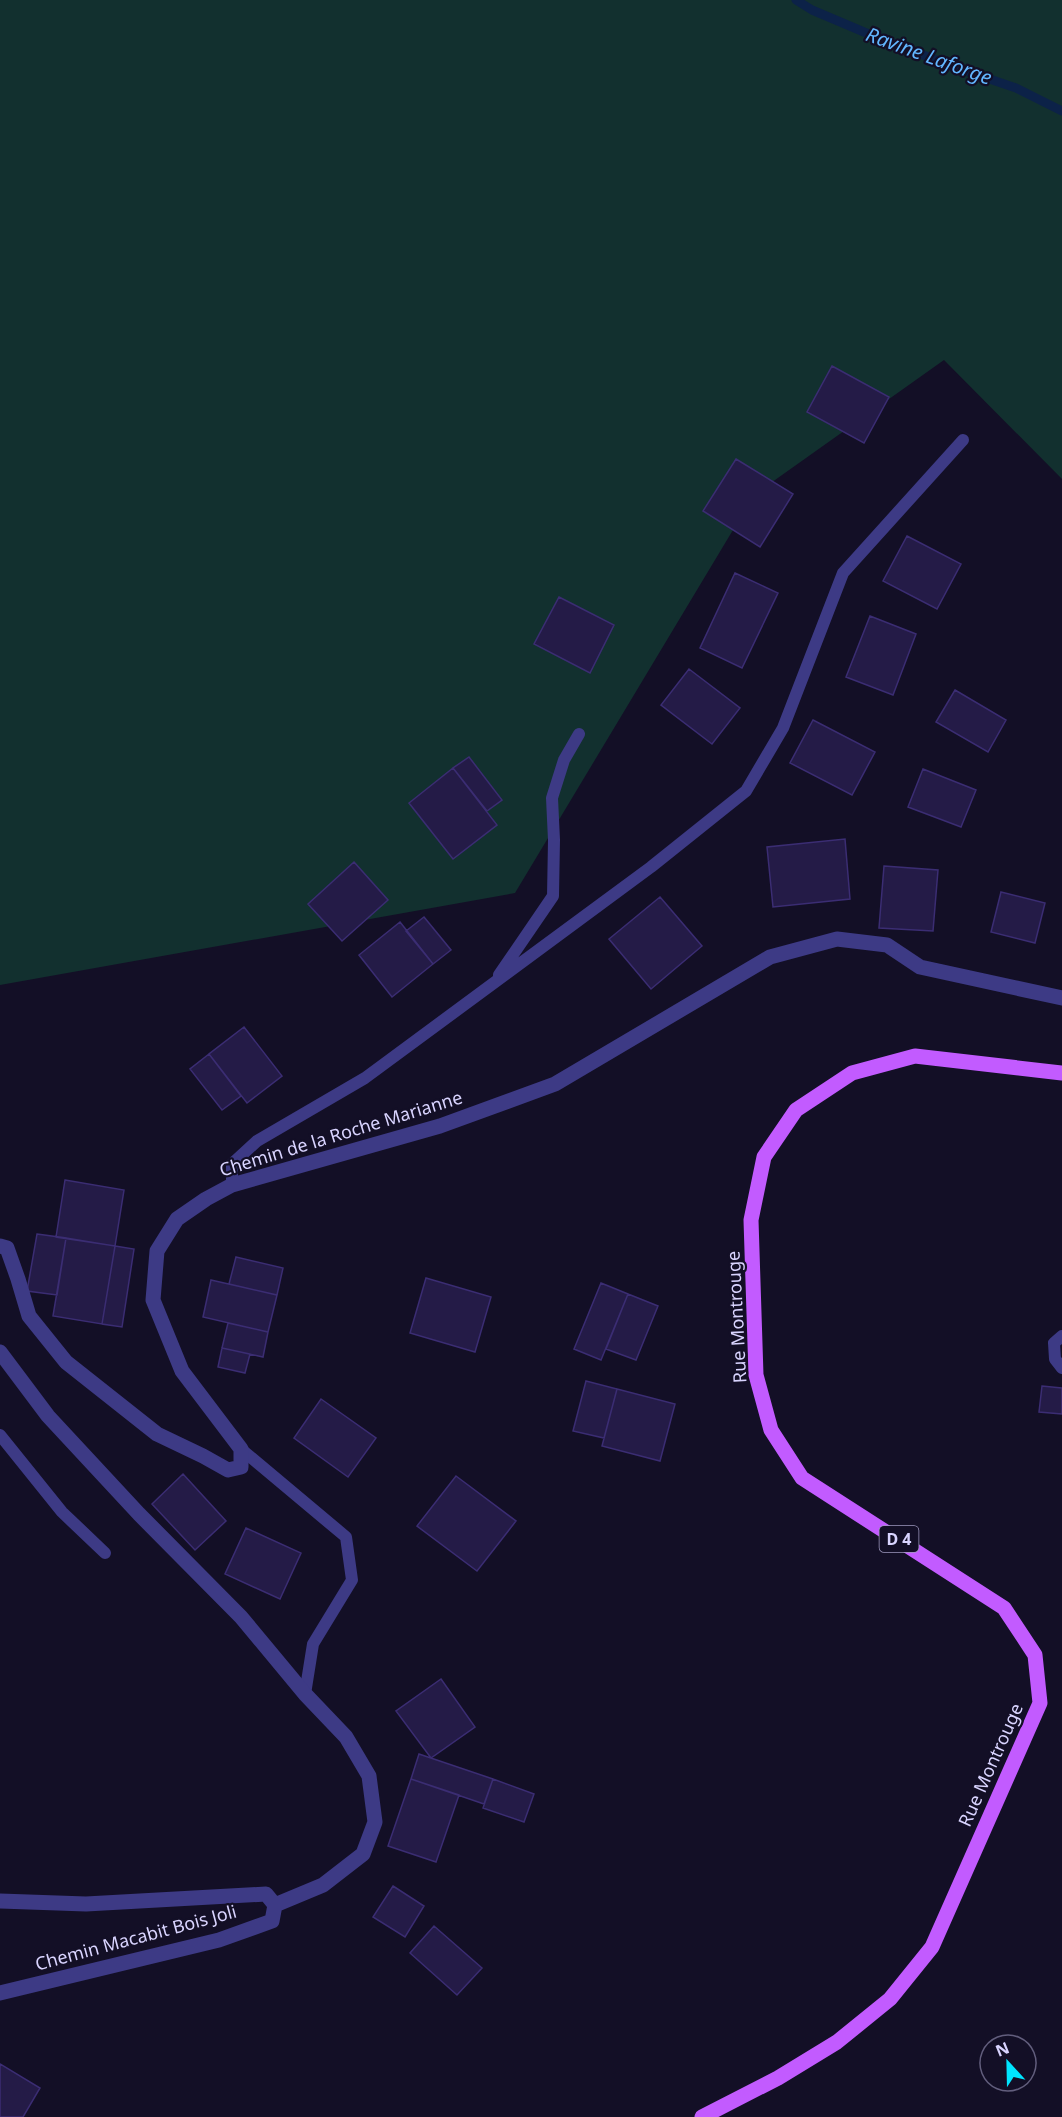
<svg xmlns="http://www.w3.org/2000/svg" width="1062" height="2117" font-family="'Noto Sans',sans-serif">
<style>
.green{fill:#12302f}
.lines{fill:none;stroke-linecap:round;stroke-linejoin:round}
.stream{stroke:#0c2248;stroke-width:9}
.building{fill:#241b47;stroke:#3b2d73;stroke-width:1.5}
.lane{stroke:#3d3a85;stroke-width:12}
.street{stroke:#3d3a85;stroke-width:15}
.primary{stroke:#c25bff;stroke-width:15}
.labels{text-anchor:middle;stroke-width:4.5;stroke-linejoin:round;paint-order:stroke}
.shield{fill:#130f26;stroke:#9e99be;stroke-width:1.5}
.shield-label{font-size:16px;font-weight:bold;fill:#d9d4ff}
.street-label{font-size:18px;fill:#d9d4ff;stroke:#130f26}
.water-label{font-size:20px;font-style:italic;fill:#62b6ff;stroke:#130f26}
</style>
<rect width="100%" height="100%" fill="#130f26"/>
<path class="green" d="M0,0h1062v479l-118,-119 -190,135 -239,398 -515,92z"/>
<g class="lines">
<path class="stream" d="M796,0l16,10 52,22 90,35 62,21 46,23"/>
</g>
<path class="building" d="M832,366l57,31 -25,46 -57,-31z
M736,459l57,35 -33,53 -57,-36z
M907,536l54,28 -24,45 -54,-28z
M735,573l43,20 -36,75 -42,-20z
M559,597l55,28 -24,48 -56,-29z
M870,616l46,18 -23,61 -47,-18z
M689,669l51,39 -28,36 -51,-39z
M955,690l51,30 -18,32 -52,-30z
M813,720l62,32 -23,43 -62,-32z
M469,757l33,43 -15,11 -34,-43z
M453,768l44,57 -44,34 -44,-56z
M923,769l53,21 -15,37 -53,-20z
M845,839l5,60 -77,8 -6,-60z
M354,862l34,38 -46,41 -34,-37z
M884,866l54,4 -5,61 -54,-3z
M1001,892l44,11 -10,40 -44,-11z
M660,897l42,49 -51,43 -42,-50z
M424,917l27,33 -18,14 -27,-33z
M400,922l33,42 -41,33 -33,-42z
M244,1027l38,49 -35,27 -38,-49z
M209,1054l32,42 -19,14 -32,-41z
M65,1180l59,10 -9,56 -59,-9z
M37,1234l29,4 -9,57 -30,-4z
M66,1238l49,8 -13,78 -49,-8z
M115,1246l19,3 -12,78 -20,-3z
M236,1257l47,11 -6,27 -48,-11z
M426,1278l65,19 -16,55 -65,-19z
M211,1280l66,15 -9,37 -65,-15z
M601,1283l27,11 -27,66 -27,-11z
M628,1294l30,12 -22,54 -30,-11z
M228,1323l40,9 -5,25 -41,-9z
M222,1348l28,6 -5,19 -27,-6z
M586,1381l31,8 -13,49 -31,-7z
M1042,1386l20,2v26l-23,-2z
M617,1389l58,15 -15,57 -58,-15z
M321,1399l55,39 -28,39 -54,-39z
M183,1474l43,47 -31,29 -43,-46z
M456,1476l60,45 -39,50 -60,-45z
M246,1528l55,25 -21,46 -55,-25z
M441,1679l34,48 -44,31 -35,-47z
M419,1754l74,25 -9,25 -73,-25z
M411,1779l48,16 -23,67 -48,-16z
M493,1779l41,15 -10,28 -41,-14z
M393,1886l31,20 -19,31 -32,-20z
M434,1926l48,42 -25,27 -47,-42z
M0,2064l40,24 -17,29h-23z"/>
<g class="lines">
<path class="lane" d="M499,975l54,-79 1,-56 -2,-42 12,-38 15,-26
M232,1185v-21l25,-23 108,-63 286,-211 95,-76 37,-63 60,-155 120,-133
M1062,1336l-8,7 1,16 7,9
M0,1435l62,77 43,41
M241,1449l105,88 6,43 -39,64 -8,50"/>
<path class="street" d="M0,1246l7,2 11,31 11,37 37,46 91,72 46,22 25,14 13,-3v-18l-59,-78 -29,-71 4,-49 20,-32 29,-20 26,-14 208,-59 115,-42 215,-127 67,-18 50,6 33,22 142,31
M0,1352l48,64 91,98 102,103 64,77 41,43 23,39 6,46 -12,32 -40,31 -48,20
M0,1901l86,3 180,-10 9,11 -3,16 -53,19 -219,53"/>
<path class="primary" d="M702,2117l76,-39 59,-36 53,-43 42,-52 108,-244 -5,-48 -31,-47 -202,-130 -31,-48 -15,-55 -5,-155 13,-63 32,-47 56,-37 63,-17 147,17"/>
</g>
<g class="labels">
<rect class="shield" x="879.5" y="1526" width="39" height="26" rx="4.5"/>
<g class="shield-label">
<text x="899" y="1545">D 4</text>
</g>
<g class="street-label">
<text transform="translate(341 1134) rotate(-17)" y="6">Chemin de la Roche Marianne</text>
<text transform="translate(737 1317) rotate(-93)" y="6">Rue Montrouge</text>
<text transform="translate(991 1765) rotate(-66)" y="6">Rue Montrouge</text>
<text transform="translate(136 1938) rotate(-15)" y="6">Chemin Macabit Bois Joli</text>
</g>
<g class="water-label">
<text transform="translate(929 56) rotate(20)" y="7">Ravine Laforge</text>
</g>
</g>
<g transform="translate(1008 2063) rotate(338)"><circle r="28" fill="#130f26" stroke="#625e7d" stroke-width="1.5"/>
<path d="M0-4.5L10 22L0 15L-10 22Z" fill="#00e5ff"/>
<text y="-9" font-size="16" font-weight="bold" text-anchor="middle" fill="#d9d4ff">N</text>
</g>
</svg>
